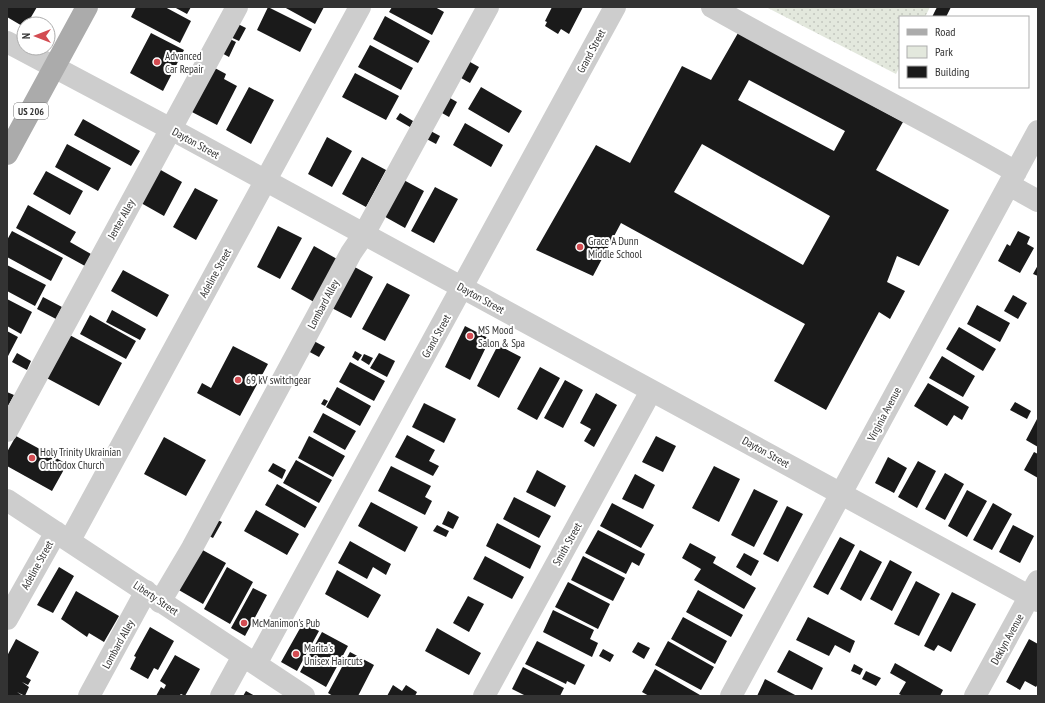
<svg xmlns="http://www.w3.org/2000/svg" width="1045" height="703" font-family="'PT Sans Narrow',sans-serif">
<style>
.green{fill:url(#green-dots)}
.building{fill:#1a1a1a;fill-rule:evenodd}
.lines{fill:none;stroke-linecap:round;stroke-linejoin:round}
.minor{stroke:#cdcdcd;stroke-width:22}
.major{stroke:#ababab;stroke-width:22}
.poi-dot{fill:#d34c52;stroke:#fff;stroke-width:1.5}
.labels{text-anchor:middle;stroke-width:4;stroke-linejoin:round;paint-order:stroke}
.shield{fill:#fff;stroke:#707070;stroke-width:1}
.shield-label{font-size:10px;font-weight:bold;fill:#333}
.street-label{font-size:11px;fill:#333;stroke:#fff}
.poi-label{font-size:11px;fill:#333;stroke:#fff;text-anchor:start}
</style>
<defs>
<pattern id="green-dots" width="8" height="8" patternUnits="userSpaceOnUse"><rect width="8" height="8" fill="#e3e8dd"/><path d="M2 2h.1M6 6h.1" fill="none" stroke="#c3c7be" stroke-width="1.8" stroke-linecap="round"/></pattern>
</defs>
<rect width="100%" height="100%" fill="#fff"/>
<path class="green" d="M766,7h164l-5,10h-25v49l-4,8z"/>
<path class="building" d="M7,7h30l-10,17h-3v3l-17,-10z
M136,7h29l26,14 -11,22 -49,-26z
M174,7h17l-4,7z
M268,7l44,22 -12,23 -43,-22z
M284,7h40l-9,17z
M392,7h43l9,5 -12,23 -43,-23z
M552,7h31l-14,27 -8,-5 -3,5 -13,-8 2,-4 -2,-1z
M937,7h14l-5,10h-14z
M385,16l45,25 -12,22 -45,-24z
M234,22l12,6 -7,13 -13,-6z
M151,33l33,17 -21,41 -33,-18z
M738,33l165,89 -27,48 73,40 -30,56 -22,-10 -10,26 18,9 -15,28 -11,-7 -53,98 -52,-29 31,-57 -184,-101 -28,53 -57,-26 60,-105 34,18 52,-97 29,14zM749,80l96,51 -11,20 -96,-51zM702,144l128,72 -27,49 -129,-73z
M226,37l10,5 -7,15 -11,-6z
M370,45l43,23 -12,22 -43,-23z
M463,58l16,9 -9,16 -16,-9z
M213,67l13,7 -2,5 13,7 -20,39 -27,-14z
M355,73l44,23 -13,24 -44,-23z
M249,87l25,13 -23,44 -25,-14z
M481,87l41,24 -13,22 -41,-24z
M443,94l14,8 -8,15 -14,-8z
M400,113l13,8 -3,6 -14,-8z
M83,119l57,32 -9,15 -57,-31z
M465,123l38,22 -12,22 -38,-22z
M425,128l15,8 -4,8 -15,-8z
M327,137l25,14 -20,36 -24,-13z
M67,144l44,24 -13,23 -43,-24z
M362,157l24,13 -20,37 -24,-13z
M159,169l23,13 -18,34 -23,-13z
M46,171l37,20 -13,24 -37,-21z
M400,178l24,13 -19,37 -25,-14z
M435,187l23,12 -24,44 -23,-12z
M195,188l23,12 -22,40 -23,-13z
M28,205l48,27 -6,10 21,12 -6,12 -69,-38z
M278,226l24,12 -22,41 -23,-12z
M12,231l51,27 -12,23 -44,-24v-17z
M1018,231l12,6 -3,7 7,4 -14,25 -22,-12 9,-17 3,2z
M314,246l23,13 -23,43 -23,-13z
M7,265l39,20 -11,21 -28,-15z
M351,265l22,12 -22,41 -23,-12z
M1038,265v11l-5,-2z
M123,270l46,25 -12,22 -46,-26z
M387,283l23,12 -25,46 -23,-12z
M1013,295l14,8 -9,16 -14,-8z
M43,297l19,10 -6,12 -19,-10z
M7,299l25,13 -11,22 -14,-8z
M977,305l33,18 -10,19 -33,-18z
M112,310l34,19 -6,11 -34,-18z
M90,315l46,26 -10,18 -46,-25z
M465,326l25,13 -20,41 -25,-13z
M959,327l37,22 -13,22 -37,-22z
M7,331l11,6 -11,21z
M64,332l58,31 -23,43 -58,-31z
M312,340l13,7 -6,10 -13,-7z
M498,345l23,12 -22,41 -22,-12z
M233,346l35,18 -28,52 -43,-23 5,-10 9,5z
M355,351l7,4 -4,6 -6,-4z
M17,353l14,8 -4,9 -15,-8z
M379,353l16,8 -8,16 -17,-9z
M364,354l9,4 -4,7 -8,-5z
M942,356l33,20 -12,21 -34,-19z
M350,362l35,19 -11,20 -35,-19z
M540,367l20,11 -23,42 -20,-11z
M565,380l18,10 -20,38 -19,-10z
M928,383l41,24 -7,13 -8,-5 -7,11 -33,-20z
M337,387l34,19 -11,20 -34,-19z
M7,392l7,3 -7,13z
M596,393l21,12 -23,42 -10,-6 7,-12 -11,-6z
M324,399l4,2 -3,5 -4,-2z
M1015,402l16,9 -4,8 -17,-9z
M424,403l32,16 -12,24 -32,-16z
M323,413l33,18 -11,19 -32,-18z
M1037,419l1,1v27l-12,-7z
M407,435l28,15 -6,11 10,5 -6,10 -38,-19z
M16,436l51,28 -15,27 -45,-25v-14z
M309,436l36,20 -12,21 -35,-19z
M656,436l20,10 -13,26 -21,-10z
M164,437l42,23 -20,36 -42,-22z
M1034,452l4,2v24l-14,-8z
M888,457l19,11 -13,25 -19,-10z
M296,460l36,20 -13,23 -36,-20z
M918,461l18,10 -19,37 -19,-11z
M273,463l13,7 -4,9 -14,-8z
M391,466l40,20 -6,11 7,4 -7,14 -47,-24z
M714,466l26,13 -21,43 -27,-14z
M537,470l29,16 -11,21 -29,-15z
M945,473l19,11 -19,36 -20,-11z
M635,474l20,11 -12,24 -21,-10z
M277,484l40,23 -12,21 -40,-23z
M754,489l24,12 -24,46 -23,-12z
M967,490l20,11 -20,36 -19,-11z
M514,497l37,19 -12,22 -36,-19z
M371,502l47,25 -13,25 -47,-26z
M612,503l42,22 -13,23 -41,-22z
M993,503l19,11 -20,36 -19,-10z
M787,506l16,8 -25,48 -15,-8z
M256,510l43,24 -12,21 -43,-24z
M448,511l11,6 -6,12 -11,-5z
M213,518l9,4 -9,16 -8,-4z
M497,523l44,23 -11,23 -44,-23z
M437,525l12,6 -3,6 -13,-6z
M1013,525l21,11 -14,27 -21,-11z
M598,530l47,24 -6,12 -7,-4 -6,12 -41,-21z
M840,537l15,8 -27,50 -15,-8z
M350,541l41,23 -5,11 -13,-8 -6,12 -29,-16z
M690,543l26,14 -3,6 43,25 -12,21 -50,-29 7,-11 -19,-11z
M199,548l27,15 -23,41 -26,-15z
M860,550l22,12 -21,39 -21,-12z
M744,553l15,8 -8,15 -15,-9z
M485,556l39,21 -12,22 -39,-20z
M583,556l42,22 -12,23 -42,-21z
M890,560l22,12 -20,39 -22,-12z
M59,567l15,9 -21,37 -16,-8z
M227,567l26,15 -23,42 -26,-15z
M337,570l44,25 -13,23 -43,-24z
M916,581l24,13 -21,42 -25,-12z
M568,582l42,22 -12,25 -43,-22z
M253,588l14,7 -22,41 -14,-8z
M698,590l45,25 -12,22 -45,-25z
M76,591l43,25 -15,26 -15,-9 -2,4 -26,-18z
M952,592l24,12 -25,48 -13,-7 -4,6 -10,-5z
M468,596l16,8 -15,28 -16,-9z
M553,610l41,20 -4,9 8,4 -6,14 -49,-25z
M683,617l44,24 -12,23 -44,-25z
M808,617l47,24 -5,12 -15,-8 -6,11 -33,-16z
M303,623l16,8 -22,40 -16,-9z
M150,627l24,14 -16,29 -4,-2 -6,11 -18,-10 6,-12 -2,-1z
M437,628l44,25 -12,22 -44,-24z
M322,632l26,14 -22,41 -26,-15z
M16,639l23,13 -13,25 5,3 -3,5 -6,-3 7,5 -4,9 -8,-4 6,4h-16v-40z
M1029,639l9,5v40l-2,3 -11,-6 -5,9 -14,-8z
M537,641l48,24 -10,20 -8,-4 -1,3 -41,-20z
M668,641l46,26 -13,23 -46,-25z
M638,642l12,6 -6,11 -12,-7z
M603,649l11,6 -4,7 -11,-6z
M789,650l34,18 -11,22 -35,-18z
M350,652l24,13 -16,31h-25l-5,-3z
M175,655l25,14 -15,27 -4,-2 -2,2h-23l5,-9 3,2 2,-4 -6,-4z
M895,663l48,27 -3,6h-37l-4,-2 7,-12 -16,-9z
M854,664l9,5 -3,6 -9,-4z
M523,667l41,21 -4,8h-34l-14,-7z
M655,669l45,26 -1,1h-50l-7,-4z
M866,671l15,7 -5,8 -14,-7z
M765,679l32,17h-40z
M393,685l9,6 4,-6 11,7 -2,4h-28z
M246,691l9,5h-12z"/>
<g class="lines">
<path class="minor" d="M712,7c100,57 204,107 304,165
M7,42l164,87 867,472
M1009,185l29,16
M7,431l230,-424
M7,500l297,196
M70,540l290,-533
M160,602l32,-54 159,-295 13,-19 124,-227
M7,619l49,-87
M256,664l359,-657
M89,696l57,-105
M221,696l22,-40
M484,696l167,-305
M731,696l307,-565
M975,696l63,-115"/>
<path class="major" d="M7,154l80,-147"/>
</g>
<g class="poi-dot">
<circle cx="157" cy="62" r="4"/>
<circle cx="580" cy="247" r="4"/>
<circle cx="470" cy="336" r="4"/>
<circle cx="238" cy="380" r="4"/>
<circle cx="32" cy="458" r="4"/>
<circle cx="244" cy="623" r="4"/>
<circle cx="296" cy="654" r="4"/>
</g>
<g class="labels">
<rect class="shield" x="14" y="103" width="34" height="16" rx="3"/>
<g class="shield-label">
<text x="31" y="115">US 206</text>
</g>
<g class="street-label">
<text transform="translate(591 51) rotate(-62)" y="4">Grand Street</text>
<text transform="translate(196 143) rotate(29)" y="4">Dayton Street</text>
<text transform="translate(121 219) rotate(-61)" y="4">Jenter Alley</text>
<text transform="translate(215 273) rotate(-61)" y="4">Adeline Street</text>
<text transform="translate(481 298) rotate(29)" y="4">Dayton Street</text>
<text transform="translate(323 304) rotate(-62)" y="4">Lombard Alley</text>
<text transform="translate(436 336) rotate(-61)" y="4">Grand Street</text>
<text transform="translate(884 414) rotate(-62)" y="4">Virginia Avenue</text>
<text transform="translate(766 452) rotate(29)" y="4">Dayton Street</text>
<text transform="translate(567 544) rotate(-61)" y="4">Smith Street</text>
<text transform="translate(37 565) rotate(-61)" y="4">Adeline Street</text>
<text transform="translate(156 598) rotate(34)" y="4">Liberty Street</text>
<text transform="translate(1007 639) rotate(-61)" y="4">Deklyn Avenue</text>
<text transform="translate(118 644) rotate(-61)" y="4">Lombard Alley</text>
</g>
<g class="poi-label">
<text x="165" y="60">Advanced<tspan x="165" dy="13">Car Repair</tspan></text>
<text x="588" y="245">Grace A Dunn<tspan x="588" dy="13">Middle School</tspan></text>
<text x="478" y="334">MS Mood<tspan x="478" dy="13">Salon &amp; Spa</tspan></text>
<text x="246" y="384">69 kV switchgear</text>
<text x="40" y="456">Holy Trinity Ukrainian<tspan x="40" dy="13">Orthodox Church</tspan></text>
<text x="252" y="627">McManimon's Pub</text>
<text x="304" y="652">Marita's<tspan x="304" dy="13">Unisex Haircuts</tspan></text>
</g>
</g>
<rect width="1045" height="703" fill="none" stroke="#333333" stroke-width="16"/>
<rect x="899" y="16" width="130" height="72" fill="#ffffff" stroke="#adadad"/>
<rect x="907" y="29" width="20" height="6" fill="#ababab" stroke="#adadad"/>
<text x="935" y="36" font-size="12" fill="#333333">Road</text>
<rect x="907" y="46" width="20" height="12" fill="#e3e8dd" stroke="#adadad"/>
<text x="935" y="56" font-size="12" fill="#333333">Park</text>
<rect x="907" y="66" width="20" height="12" fill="#1a1a1a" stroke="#adadad"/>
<text x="935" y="76" font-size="12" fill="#333333">Building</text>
<g transform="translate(36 36) rotate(270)"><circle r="19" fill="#ffffff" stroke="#adadad"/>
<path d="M0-3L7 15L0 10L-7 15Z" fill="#d34c52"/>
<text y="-6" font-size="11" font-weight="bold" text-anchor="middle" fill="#333333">N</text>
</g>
</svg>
